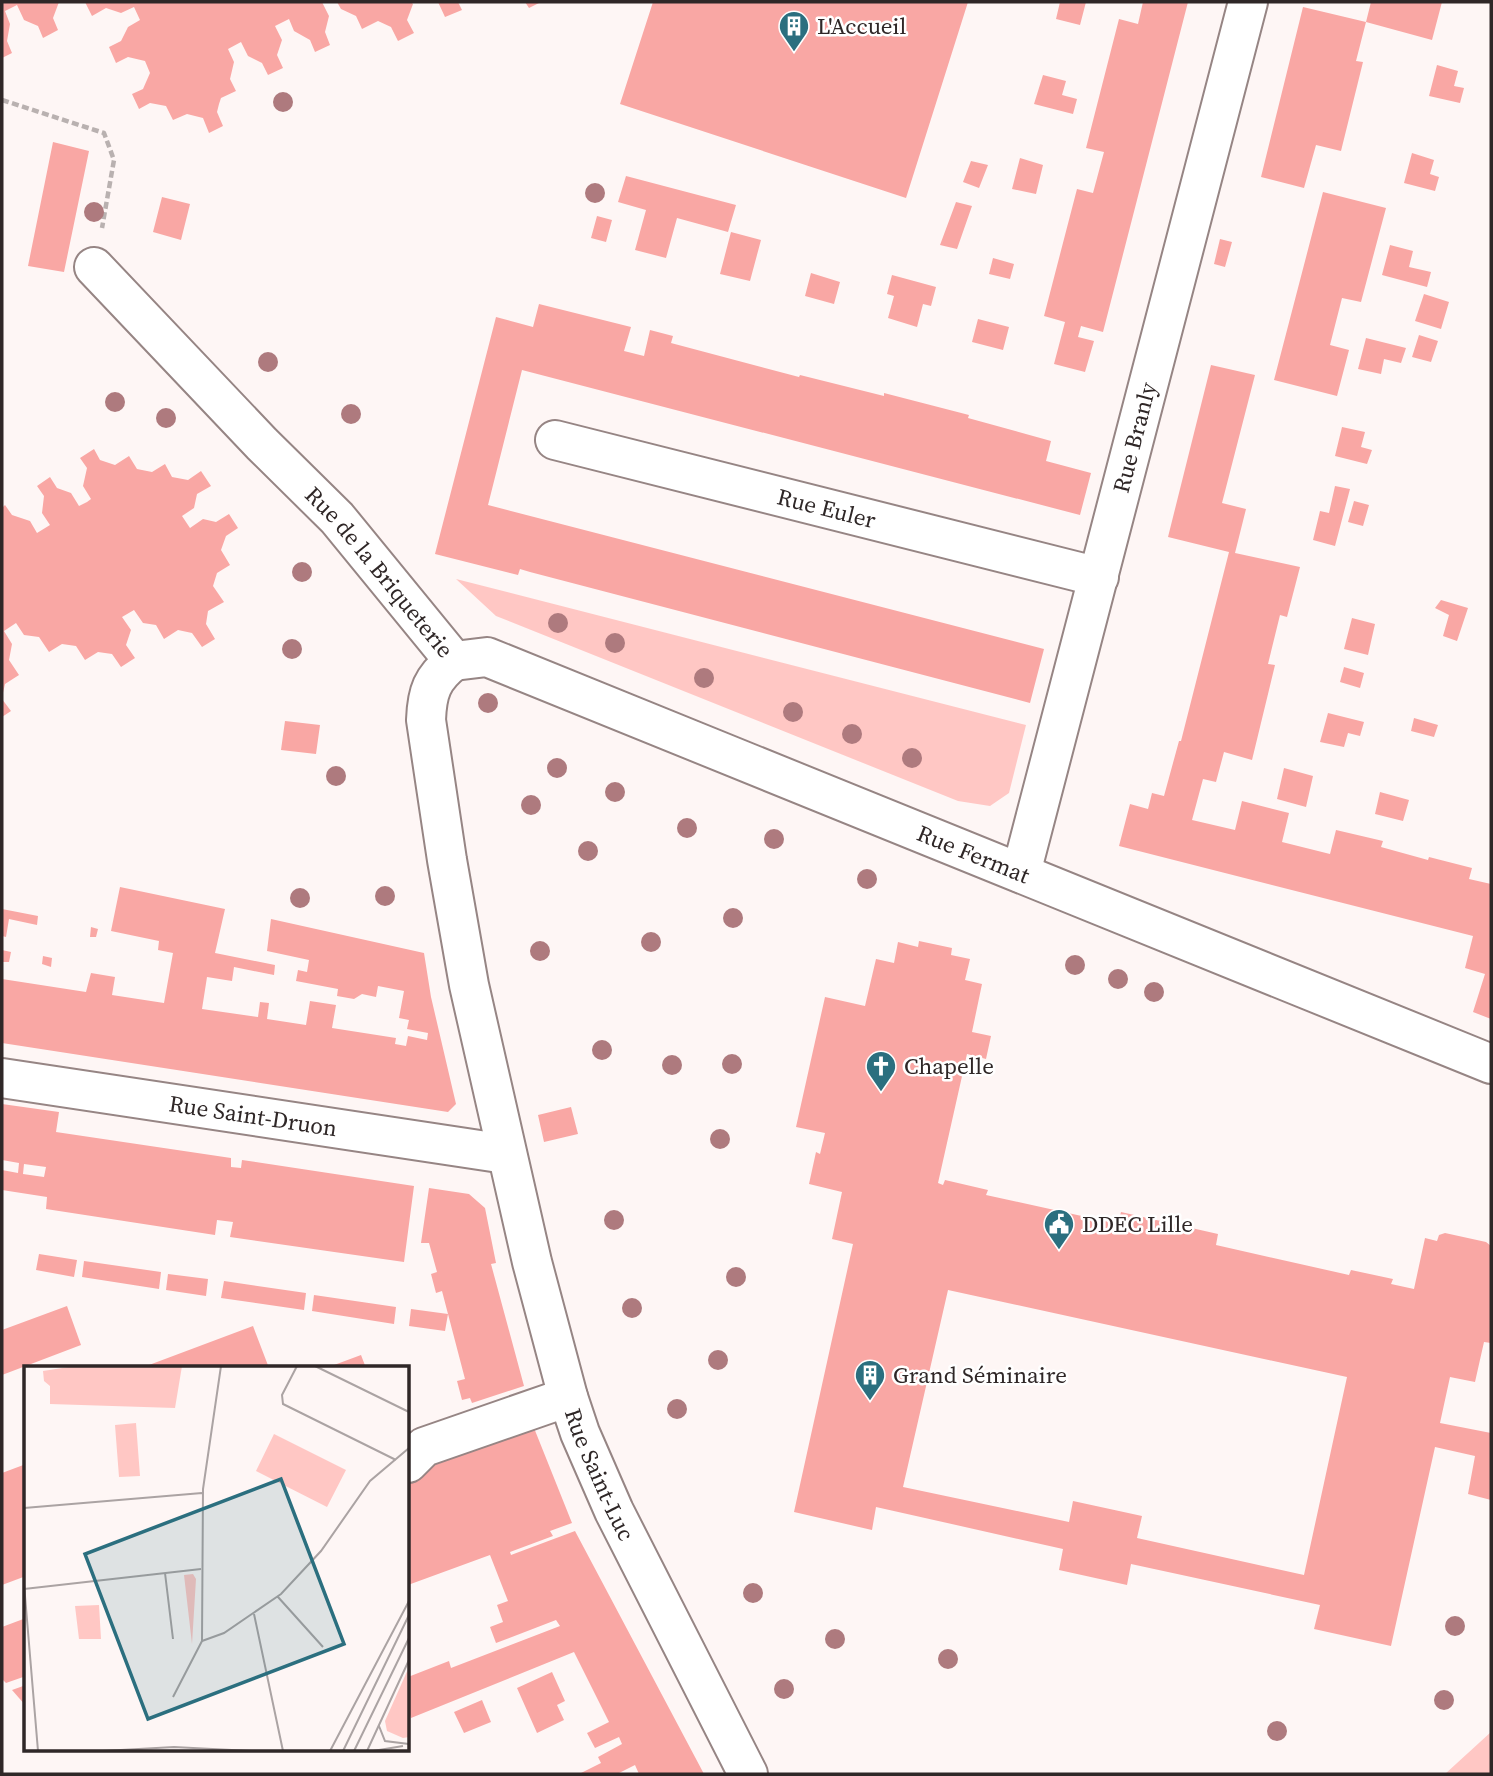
<svg xmlns="http://www.w3.org/2000/svg" width="1493" height="1776" font-family="'Source Serif 4',serif">
<style>
.green{fill:#ffc7c4}
.building{fill:#f9a7a4;fill-rule:evenodd}
.lines{fill:none;stroke-linecap:round;stroke-linejoin:round}
.minor-casing{stroke:#968584;stroke-width:42}
.path{stroke:#b9b1b0;stroke-width:4.5;stroke-dasharray:7 3.5;stroke-linecap:butt}
.minor{stroke:#fff;stroke-width:38}
.tree{fill:#ae7a7e}
.labels{text-anchor:middle;stroke-width:5;stroke-linejoin:round;paint-order:stroke}
.poi-label{font-size:23px;fill:#2f2727;stroke:#fff;text-anchor:start}
.street-label{font-size:23px;fill:#2f2727;stroke:#fff}
.inset-road{fill:none;stroke:#aba3a3;stroke-width:2}
.view{fill:#2b6f7f;fill-opacity:0.15;stroke:#2b6f7f;stroke-width:3.5}
.inset-edge{fill:none;stroke:#2f2727;stroke-width:3.5}
</style>
<rect width="100%" height="100%" fill="#fef6f5"/>
<path class="green" d="M456,579l570,146 -17,68 -19,13 -32,-5 -462,-185z
M1491,1732v42h-46z"/>
<path class="building" d="M2,2h57l-6,16 5,12 -15,8 -5,-12 -14,-6 -7,-15 -12,6 5,13 -3,17 5,12 -10,5z
M85,2h237l7,14 -4,16 5,13 -15,7 -5,-12 -16,-9 -5,-12 -14,7 7,14 -5,15 6,13 -15,7 -6,-12 -14,-7 -7,-14 -13,7 6,13 -4,17 6,12 -15,7 -2,6 -2,8 6,14 -14,7 -6,-15 -16,-4 -14,6 -7,-14 -16,-3 -11,6 -7,-15 11,-5 7,-16 -5,-12 -17,-4 -12,6 -7,-16 12,-6 7,-14 12,-7 -6,-13 -13,6 -15,-5 -14,8z
M337,2h74l2,2 -6,16 7,13 -16,8 -7,-14 -13,-6 -16,8 -6,-13 -15,-7z
M438,2h20l4,8 -17,7z
M525,2h16l-12,6z
M653,2h315l-62,196 -286,-94z
M1060,2h26l-6,23 -24,-6z
M1143,2h45l-85,330 -22,-6 -3,11 16,4 -9,31 -31,-8 11,-42 -21,-6 33,-127 16,4 11,-41 -18,-4 33,-129 19,5z
M1371,2h71l-10,38 -66,-18z
M1303,7l63,15 -10,39 7,1 -22,89 -25,-6 -12,43 -43,-11z
M1437,65l21,6 -4,15 10,2 -4,15 -31,-7z
M1043,75l23,6 -4,14 15,4 -4,15 -39,-10z
M53,142l36,9 -25,121 -36,-6z
M1412,153l22,7 -4,14 9,3 -4,14 -31,-8z
M1020,158l23,7 -7,29 -24,-5z
M971,161l17,4 -9,23 -16,-6z
M626,176l110,29 -8,27 -51,-14 -11,40 -31,-8 11,-40 -28,-8z
M1323,192l63,16 -25,94 -19,-4 -12,47 19,5 -12,46 -63,-16z
M162,197l28,7 -9,36 -28,-8z
M956,202l16,4 -15,43 -17,-4z
M597,216l15,4 -6,22 -15,-4z
M731,232l30,8 -11,41 -30,-7z
M1220,239l12,3 -7,25 -11,-3z
M1390,245l23,6 -4,16 22,5 -4,15 -45,-12z
M993,258l21,6 -4,15 -21,-5z
M811,273l29,9 -6,22 -29,-8z
M892,275l44,12 -5,19 -8,-2 -6,23 -29,-9 6,-22 -7,-2z
M1424,294l25,8 -8,27 -26,-8z
M539,304l92,23 -7,24 20,5 6,-26 23,6 -2,7 128,34 1,-2 84,21v-3l85,22 -1,3 83,23 -5,20 45,12 -11,42 -558,-145 -34,135 556,144 -14,54 -500,-131 -10,-3 -2,6 -83,-21 61,-237 37,10z
M978,319l31,8 -6,23 -31,-8z
M1419,335l19,6 -7,21 -19,-5z
M1366,338l40,10 -5,15 -17,-4 -3,15 -23,-5z
M1211,365l44,10 -33,128 24,6 -11,44 65,14 -13,50 -7,-2 -12,49 7,1 -23,95 -28,-8 -8,30 -13,-3 -11,41 43,10 7,-29 47,12 -7,29 48,12 6,-24 47,11 -2,6 47,13 1,-3 43,11 -3,11 22,5v135l-18,-7 12,-38 -20,-6 8,-32 -354,-90 11,-42 18,5 4,-16 12,3 15,-55h2l48,-189 -61,-15z
M1342,427l23,5 -4,15 11,3 -5,14 -32,-8z
M94,449l6,11 15,5 14,-9 8,13 15,3 13,-8 7,13 16,3 13,-9 10,15 -14,8 -3,14 -12,8 8,12 13,-9 13,3 13,-8 9,14 -12,8 -5,14 9,15 -13,8 -4,13 11,16 -16,9 -2,13 9,15 -13,8 -10,-14 -14,-3 -14,9 -8,-14 -13,-2 -9,-13 -12,7 9,13 -5,15 9,13 -14,9 -9,-13 -14,-2 -13,8 -9,-14 -14,-2 -13,8 -10,-15 -15,-2 -8,-12 -12,8 8,13 -3,16 10,15 -14,9 -3,13v-189l3,-3 7,10 18,6 7,12 13,-8 -8,-12 2,-17 -7,-10 13,-9 7,11 14,5 8,13 8,-4 4,-3 -8,-13 4,-18 -7,-10z
M1335,486l15,3 -15,57 -22,-6 7,-29 9,2z
M1354,501l15,4 -6,21 -15,-4z
M1441,600l27,8 -11,33 -14,-5 6,-21 -14,-7z
M1352,618l23,6 -7,31 -24,-6z
M1344,667l20,6 -4,15 -20,-6z
M2,699l9,12 -9,6z
M1328,713l36,9 -4,14 -12,-3 -4,14 -24,-5z
M1414,718l24,7 -4,12 -23,-6z
M285,721l35,4 -4,29 -35,-4z
M1284,768l29,8 -7,31 -29,-8z
M1380,792l29,8 -6,21 -28,-7z
M120,887l105,22 -10,44 60,12 -1,10 -40,-8 -2,14 -25,-4 -5,32 56,8 2,-15 9,1 -2,16 39,6 4,-24 26,4 -4,23 64,10 -1,6 11,2 2,-10 19,4 1,-7 -21,-4 2,-9 -10,-2 5,-27 -26,-5 -2,11 -14,-3 -8,5 -17,-3 1,-7 -42,-8 2,-11 9,2 2,-12 -42,-9 4,-32 153,34 7,44 25,107 -8,8 -446,-69v-64l84,13 5,-19 24,4 -3,18 52,8 9,-50 -15,-3 1,-9 -48,-10z
M2,909l36,7 -1,9 -28,-6 -3,18 -4,-1z
M91,927l7,2 -2,8h-6z
M919,941l33,7 -1,7 19,4 -5,21 17,4 -10,48 19,4 -5,23 -19,-5 -29,129 5,2 2,-5 43,10 -2,5 132,29 3,-12 97,22 -2,11 133,30 2,-5 42,9 -2,5 23,5 11,-51 12,3 2,-6 6,-2 41,9 5,4v97l-7,-1 -9,40 -25,-5 -10,46 51,10v67l-23,-6 7,-38 -40,-9 -44,199 -77,-17 6,-24 -189,-41 -4,21 -68,-15 4,-21 -187,-42 -4,23 -78,-18 59,-268 -21,-5 10,-47 -33,-8 7,-32 4,2 5,-21 -29,-6 29,-130 40,9 11,-47 18,4 4,-21 20,5zM948,1290l399,87 -43,198 -167,-37 5,-22 -69,-15 -4,21 -166,-35z
M2,950l9,2 -2,10h-7z
M43,956l9,2 -1,9 -9,-3z
M2,1104l57,8 -3,20 175,26v9l10,1 1,-8 172,26 -10,76 -174,-25 3,-15 -16,-2 -2,15 -169,-26 1,-12 -45,-7v-20l16,3 1,-10 -17,-3zM24,1164l22,3 -2,10 -21,-3z
M571,1107l7,27 -34,8 -6,-27z
M429,1188l40,6 16,14 11,55 -5,1 33,122 -52,17 -2,-5 -8,2 -5,-19 8,-2 -17,-65 -3,17 -36,-5 2,-17 37,5 -6,-23 -6,2 -5,-19 6,-2 -8,-29h-8z
M39,1254l38,6 -3,17 -38,-7z
M84,1261l77,11 -2,17 -77,-12z
M168,1274l40,5 -2,17 -40,-6z
M224,1281l82,12 -2,17 -83,-12z
M314,1295l82,12 -2,17 -82,-13z
M67,1306l14,39 -79,30v-45z
M253,1326l16,42h-128z
M361,1355l5,13h-40z
M532,1423l40,100 -22,8 3,5 -43,16 1,3 64,-24 129,243h-65l-4,-9 -18,9h-38l22,-11 -3,-6 24,-13 -3,-7 -24,11 -8,-15 22,-11 -35,-70 -163,66 -3,-10v-31l41,-16 2,7 109,-42 -4,-6 -60,23 -6,-16 13,-5 -6,-17 11,-4 -18,-46 -82,30v-113z
M26,1464v112l-24,9v-112z
M26,1618v58l-20,7 -4,-4v-52z
M552,1672l13,29 -8,4 7,15 -27,13 -20,-45z
M26,1685v21l-14,-16z
M482,1700l9,22 -27,11 -10,-21z"/>
<g class="lines">
<g class="minor-casing">
<g id="minor">
<path id="s1" d="M94,267l168,177 75,74 117,143"/>
<path id="s2" d="M555,440l544,137"/>
<path id="s3" d="M454,661c-22,17 -27,31 -28,59l21,140 22,125 63,277 36,135 12,36 34,78 134,263"/>
<path id="s4" d="M454,661l33,-4 1004,407"/>
<path id="s5" d="M1021,873l227,-871"/>
<path id="s6" d="M2,1078l504,76"/>
<path d="M408,1463l16,-16 144,-50"/>
</g>
</g>
<path class="path" d="M2,100l102,33 10,27 -12,68"/>
<use href="#minor" class="minor"/>
</g>
<g class="tree">
<circle cx="283" cy="102" r="10"/>
<circle cx="595" cy="193" r="10"/>
<circle cx="94" cy="212" r="10"/>
<circle cx="268" cy="362" r="10"/>
<circle cx="115" cy="402" r="10"/>
<circle cx="351" cy="414" r="10"/>
<circle cx="166" cy="418" r="10"/>
<circle cx="302" cy="572" r="10"/>
<circle cx="558" cy="623" r="10"/>
<circle cx="615" cy="643" r="10"/>
<circle cx="292" cy="649" r="10"/>
<circle cx="704" cy="678" r="10"/>
<circle cx="488" cy="703" r="10"/>
<circle cx="793" cy="712" r="10"/>
<circle cx="852" cy="734" r="10"/>
<circle cx="912" cy="758" r="10"/>
<circle cx="557" cy="768" r="10"/>
<circle cx="336" cy="776" r="10"/>
<circle cx="615" cy="792" r="10"/>
<circle cx="531" cy="805" r="10"/>
<circle cx="687" cy="828" r="10"/>
<circle cx="774" cy="839" r="10"/>
<circle cx="588" cy="851" r="10"/>
<circle cx="867" cy="879" r="10"/>
<circle cx="385" cy="896" r="10"/>
<circle cx="300" cy="898" r="10"/>
<circle cx="733" cy="918" r="10"/>
<circle cx="651" cy="942" r="10"/>
<circle cx="540" cy="951" r="10"/>
<circle cx="1075" cy="965" r="10"/>
<circle cx="1118" cy="979" r="10"/>
<circle cx="1154" cy="992" r="10"/>
<circle cx="602" cy="1050" r="10"/>
<circle cx="732" cy="1064" r="10"/>
<circle cx="672" cy="1065" r="10"/>
<circle cx="720" cy="1139" r="10"/>
<circle cx="614" cy="1220" r="10"/>
<circle cx="736" cy="1277" r="10"/>
<circle cx="632" cy="1308" r="10"/>
<circle cx="718" cy="1360" r="10"/>
<circle cx="677" cy="1409" r="10"/>
<circle cx="753" cy="1593" r="10"/>
<circle cx="1455" cy="1626" r="10"/>
<circle cx="835" cy="1639" r="10"/>
<circle cx="948" cy="1659" r="10"/>
<circle cx="784" cy="1689" r="10"/>
<circle cx="1444" cy="1700" r="10"/>
<circle cx="1277" cy="1731" r="10"/>
</g>
<defs>
<g id="building-pin" transform="scale(1.575)"><path d="M0 17L-7.5 6A9.5 9.5 0 1 1 7.5 6Z" fill="#2b6f7f" stroke="#fff"/><path d="M-4-6H4V6H1V3H-1V6H-4ZM-2.5-4.3h1.7v1.8h-1.7ZM.8-4.3h1.7v1.8H.8ZM-2.5-1h1.7V.8h-1.7ZM.8-1h1.7V.8H.8Z" fill="#fff"/></g>
<g id="church-pin" transform="scale(1.575)"><path d="M0 17L-7.5 6A9.5 9.5 0 1 1 7.5 6Z" fill="#2b6f7f" stroke="#fff"/><path d="M-1.2-6h2.4v3.5h3.3v2.4h-3.3V6h-2.4V-.1h-3.3v-2.4h3.3Z" fill="#fff"/></g>
<g id="civic-pin" transform="scale(1.575)"><path d="M0 17L-7.5 6A9.5 9.5 0 1 1 7.5 6Z" fill="#2b6f7f" stroke="#fff"/><path d="M-.6-6.5H3V-4.5H.6V-3L4-1V1h2V6H-6V1h2V-1L-.6-3ZM-1.2 2.5V6h2.4V2.5Z" fill="#fff"/></g>
</defs>
<g fill-rule="evenodd">
<use href="#building-pin" x="794" y="26"/>
<use href="#church-pin" x="881" y="1066"/>
<use href="#civic-pin" x="1059" y="1224"/>
<use href="#building-pin" x="870" y="1375"/>
</g>
<g class="labels">
<g class="poi-label">
<text x="817" y="34">L'Accueil</text>
<text x="904" y="1074">Chapelle</text>
<text x="1082" y="1232">DDEC Lille</text>
<text x="893" y="1383">Grand Séminaire</text>
</g>
<g class="street-label">
<text dy="8" stroke="none"><textPath href="#s5" startOffset="450">Rue Branly</textPath></text>
<text dy="8" stroke="none"><textPath href="#s2" startOffset="280">Rue Euler</textPath></text>
<text dy="8" stroke="none"><textPath href="#s1" startOffset="418">Rue de la Briqueterie</textPath></text>
<text dy="8" stroke="none"><textPath href="#s4" startOffset="558">Rue Fermat</textPath></text>
<text dy="8" stroke="none"><textPath href="#s6" startOffset="254">Rue Saint-Druon</textPath></text>
<text dy="8" stroke="none"><textPath href="#s3" startOffset="844">Rue Saint-Luc</textPath></text>
</g>
</g>
<g transform="translate(24 1366)">
<rect width="385" height="385" fill="#fef6f5"/>
<path d="M51,0h107l-7,42 -125,-4v-18l-6,-5 -1,-10zM112,57l4,53 -21,1 -4,-52zM250,68l72,36 -19,37 -71,-36zM169,208l3,5 -4,65 -8,-69zM75,239l2,34h-22l-4,-33zM385,301v70l-6,1 -16,-7 -2,-10z" fill="#ffc7c4"/>
<path class="inset-road" d="M273,0l-15,29 1,9 113,56M291,0l94,46M0,142l178,-15M141,207l8,66M0,218l14,167M0,223l177,-20M254,231l45,50M230,248l29,137M178,275l22,-8 57,-39 40,-43 49,-70 39,-33M178,275l1,-152 18,-123M149,331l29,-56M355,360l6,15 24,3M79,385l71,-4 77,4M306,385l79,-150M319,385l66,-136M330,385l55,-113M343,385l42,-91M349,385l30,-5"/>
<path class="view" d="M257,113l63,165 -196,75 -63,-165z"/>
<rect width="385" height="385" class="inset-edge"/>
</g>
<rect width="1493" height="1776" fill="none" stroke="#2f2727" stroke-width="7"/>
</svg>
